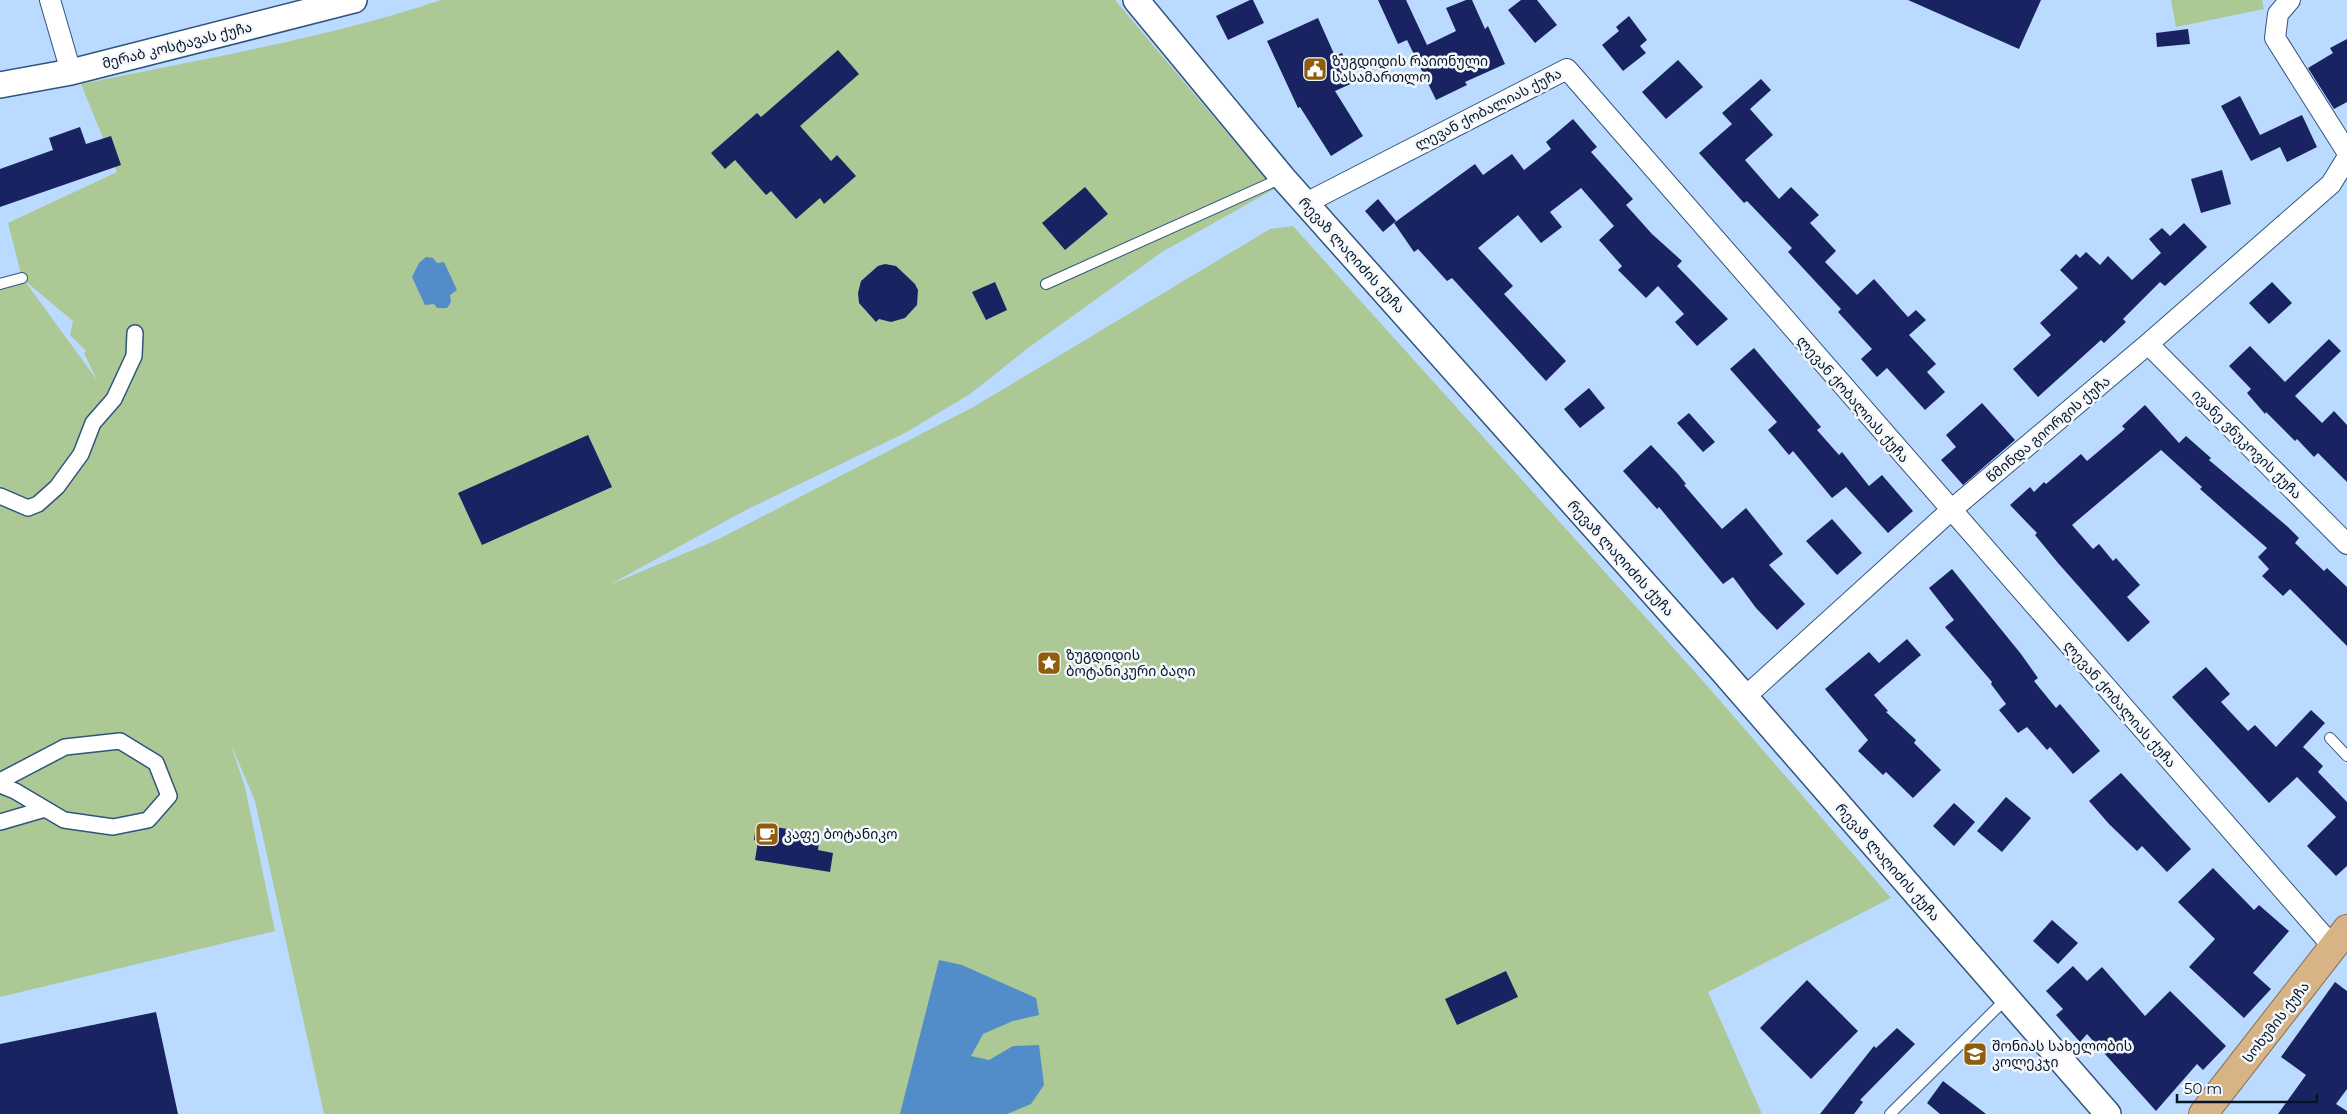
<svg xmlns="http://www.w3.org/2000/svg" width="2347" height="1114" font-family="Montserrat,'Noto Sans Georgian',sans-serif">
<style>
.green{fill:#acc894;fill-rule:evenodd}
.water{fill:#528cc9}
.building{fill:#1a2362}
.lines{fill:none;stroke-linecap:round;stroke-linejoin:round}
.service-casing{stroke:#30547b;stroke-width:12}
.pedestrian-casing{stroke:#30547b;stroke-width:18}
.minor-casing{stroke:#30547b;stroke-width:22}
.tertiary-casing{stroke:#30547b;stroke-width:28}
.trunk-casing{stroke:#896f51;stroke-width:30}
.service{stroke:#fff;stroke-width:10}
.pedestrian{stroke:#fff;stroke-width:15}
.minor{stroke:#fff;stroke-width:20}
.tertiary{stroke:#fff;stroke-width:25}
.trunk{stroke:#d8b386;stroke-width:28}
.labels{text-anchor:middle;stroke-width:5;stroke-linejoin:round;paint-order:stroke}
.street-label{font-size:14px;fill:#061525;stroke:#f4f8fd}
.poi-label{font-size:14px;fill:#061525;stroke:#f4f8fd;text-anchor:start}
</style>
<rect width="100%" height="100%" fill="#badbff"/>
<path class="green" d="M441,0h674l159,189 -112,63 -134,96 -58,46 -65,39 -161,78 -135,74 110,-46 256,-133 295,-177 23,-3 410,455 188,217 -183,94 54,122h-1438l-69,-313 -25,-59 15,45 30,144 -275,66v-707l22,-12 -14,-55 109,-51 -36,-88c121,-25 243,-45 360,-84zM24,280l49,41 -3,14 16,16 -2,2 13,27z
M2171,0h91l2,9 -88,18z"/>
<path class="water" d="M426,257l7,1 4,5 7,-1 13,28 -7,5 1,7 -4,6h-10l-3,-4 -9,1 -13,-28 7,-14z
M939,960l23,5 74,33 3,17 -26,6 -30,13 -12,22 18,4 24,-14 26,-1 5,40 -13,19 -24,10h-107z"/>
<path class="building" d="M1250,0h3l11,23 -36,17 -12,-24z
M1378,0h28l21,45 29,-14 -10,-23 20,-8h6l13,29 3,-3 17,38 -40,18 2,3 -31,15 -29,-60 -9,4z
M1521,0h16l20,25 -22,18 -27,-33z
M1908,0h133l-22,49z
M1629,16l18,24 -7,6 6,7 -23,18 -21,-26 17,-14 -3,-4z
M1318,18l17,38 7,-3 13,29 -20,9 28,45 -32,20 -31,-49 -2,1 -31,-67z
M2188,29l2,15 -33,3 -1,-14z
M2347,39v63l-13,7 -26,-41 25,-15 -3,-5z
M838,50l21,24 -59,52 31,35 6,-6 19,21 -32,28 -4,-6 -24,21 -25,-28 -5,4 -31,-35 -10,9 -14,-16 46,-40 4,4z
M1678,60l25,27 -37,32 -24,-27z
M1761,79l10,11 -21,19 23,26 -28,25 34,39 12,-12 28,28 -9,8 26,28 -11,11 32,33 17,-16 34,38 8,-7 10,10 -17,15 27,29 -9,8 18,20 -20,18 -38,-42 -10,9 -16,-18 11,-10 -34,-37 3,-3 -53,-57 4,-4 -45,-47 -3,2 -45,-50 33,-29 -10,-11z
M2240,96l20,39 42,-20 15,32 -30,15 -7,-15 -29,14 -30,-55z
M1573,119l24,28 -6,5 42,47 -7,6 26,29 30,27 -5,5 51,53 -31,27 -22,-24 9,-8 -26,-28 -12,12 -28,-28 4,-4 -23,-26 15,-14 -33,-38 -31,24 12,15 -21,16 -23,-28 -40,33 35,38 -9,8 62,67 -20,20 -94,-103 -5,3 -29,-32 -4,3 -20,-29 81,-59 8,11 29,-21 12,16 27,-21 -5,-7z
M80,127l6,17 25,-8 10,29 -121,42v-38l53,-19 -4,-12z
M2222,170l9,34 -30,9 -10,-34z
M1085,187l23,27 -43,36 -23,-27z
M1378,199l18,22 -13,11 -18,-21z
M2184,223l23,24 -42,39 -5,-4 -37,37 3,3 -22,21 -3,-3 -63,57 -25,-28 38,-34 -11,-12 38,-35 -18,-18 16,-16 4,4 6,-6 14,13 8,-9 24,24 29,-27 -12,-14 13,-11 8,8z
M885,264l11,2 19,18 3,6 -1,15 -12,13 -14,4 -12,-3 -3,3 -17,-19 -1,-10 3,-12 17,-15z
M995,282l12,28 -21,10 -14,-28z
M2272,282l20,21 -23,21 -20,-21z
M2329,339l12,12 -46,45 27,27 12,-12 13,14v57l-29,-29 -4,4 -17,-18 -2,2 -29,-29 -1,2 -18,-21 4,-4 -22,-23 21,-20 35,36z
M1754,348l67,79 -4,3 22,25 3,-3 27,34 13,-11 31,36 -25,22 -42,-46 -14,11 -39,-47 -4,4 -21,-25 9,-8 -47,-53z
M1589,388l16,20 -25,20 -16,-19z
M1982,403l33,37 -52,45 -22,-25 15,-13 -10,-12z
M2145,405l34,38 7,-7 25,22 -2,2 79,67 11,11 -4,5 29,28 3,-3 20,19v59l-57,-57 -7,7 -21,-20 7,-7 -11,-12 9,-9 -67,-59 2,-2 -41,-37 -89,75 21,24 6,-5 14,17 3,-3 24,27 -13,12 23,25 -22,20 -70,-79 -23,-28 2,-2 -27,-28 20,-18 4,5 10,-10 2,2 35,-30 6,7 38,-32 -3,-3z
M1689,413l26,29 -12,10 -26,-29z
M588,435l24,52 -130,58 -24,-52z
M1651,445l27,29 8,10 -2,1 38,44 24,-21 37,46 -14,11 36,39 -28,26 -21,-22 -23,-31 -10,7 -64,-77 -2,2 -34,-38z
M1832,519l30,34 -25,22 -31,-34z
M1952,569l69,85 17,24 -4,3 22,27 4,-4 40,47 -27,23 -23,-27 -3,3 -20,-23 -9,6 -19,-23 7,-6 -15,-20 1,-2 -47,-55 9,-7 -25,-32z
M1907,639l14,16 -47,40 14,16 -2,1 30,28 -2,3 27,27 -28,28 -27,-26 -3,3 -25,-24 10,-11 -43,-51 44,-37 10,11z
M2206,667l24,27 -9,8 27,29 7,-6 21,22 35,-37 14,13 -22,24 20,19 -5,6 29,30v64l-11,10 -29,-30 29,-29 -39,-40 -28,26 -97,-106z
M2121,773l70,76 -24,23 -25,-26 -5,5 -28,-27 -20,-23z
M2006,797l25,21 -29,34 -25,-21z
M1954,803l21,19 -21,24 -21,-20z
M756,824l64,10 -2,16 15,3 -3,19 -75,-12 3,-19 -4,-1z
M2213,868l41,42 5,-5 30,26 -36,42 18,16 -27,29 -55,-51 26,-28 -37,-37z
M2052,920l26,23 -20,21 -25,-23z
M2073,966l14,15 15,-14 43,49 25,-25 56,55 -23,24 -6,-6 -41,47 -69,-77 -7,8 -24,-27 7,-6 -17,-18z
M1506,971l12,26 -61,28 -12,-26z
M1807,980l51,51 -47,48 -51,-51z
M2335,982l12,9v98l-11,15 11,7v3h-69l28,-39 -25,-18z
M156,1012l22,102h-178v-70z
M1897,1028l18,16 -55,56 3,2 -9,12h-34l54,-68 2,2z
M1943,1081l43,33h-46l-13,-11z"/>
<g class="lines">
<g class="service-casing">
<path id="service" d="M0,284l22,-6
M1046,284l236,-106
M2330,738l17,18
M1890,1114l117,-116"/>
</g>
<g class="pedestrian-casing">
<path id="pedestrian" d="M0,496l28,12 10,-4 19,-17 24,-33 12,-31 21,-24 20,-43 1,-23
M0,781l65,-34 55,-6 36,22 13,33 -21,24 -35,7 -49,-7 -49,-29 -15,-6
M0,822l45,-13"/>
</g>
<g class="minor-casing">
<path id="minor" d="M50,0l21,72
M2290,0l-12,14 -3,24 72,114
M1306,203l261,-134 767,879
M2148,344l199,200
M1745,697l205,-186 198,-167 183,-160 16,-26"/>
</g>
<g class="tertiary-casing">
<path id="tertiary" d="M1136,0l147,178 436,489 389,447
M0,85l71,-13 283,-72"/>
</g>
<g class="trunk-casing">
<path id="trunk" d="M2203,1114l144,-185"/>
</g>
<use href="#service" class="service"/>
<use href="#pedestrian" class="pedestrian"/>
<use href="#minor" class="minor"/>
<use href="#tertiary" class="tertiary"/>
<use href="#trunk" class="trunk"/>
</g>
<defs>
<g id="civic-square" transform="scale(1.25)"><rect x="-9" y="-9" width="18" height="18" rx="4" fill="#905d0d" stroke="#f4f8fd"/><path d="M-.6-6.5H3V-4.5H.6V-3L4-1V1h2V6H-6V1h2V-1L-.6-3ZM-1.2 2.5V6h2.4V2.5Z" fill="#fff"/></g>
<g id="sight-square" transform="scale(1.25)"><rect x="-9" y="-9" width="18" height="18" rx="4" fill="#905d0d" stroke="#f4f8fd"/><path d="M0-6L1.8-2.2L6-1.7L2.9 1.2L3.7 5.4L0 3.3L-3.7 5.4L-2.9 1.2L-6-1.7L-1.8-2.2Z" fill="#fff"/></g>
<g id="cafe-square" transform="scale(1.25)"><rect x="-9" y="-9" width="18" height="18" rx="4" fill="#905d0d" stroke="#f4f8fd"/><path d="M-5.5-4.5H6V0H3Q3 3.5 0 3.5H-2.5Q-5.5 3.5-5.5 0ZM3-3.2v2h1.7v-2ZM-6 4.5H4V6H-6Z" fill="#fff"/></g>
<g id="university-square" transform="scale(1.25)"><rect x="-9" y="-9" width="18" height="18" rx="4" fill="#905d0d" stroke="#f4f8fd"/><path d="M0-5L7-2L0 1L-7-2ZM-4 1L0 2.5L4 1V4Q0 6-4 4Z" fill="#fff"/></g>
</defs>
<g fill-rule="evenodd">
<use href="#civic-square" x="1315" y="69"/>
<use href="#sight-square" x="1049" y="663"/>
<use href="#cafe-square" x="767" y="834"/>
<use href="#university-square" x="1975" y="1054"/>
</g>
<g class="labels">
<g class="street-label">
<text transform="translate(177 45) rotate(-14)" y="5">მერაბ კოსტავას ქუჩა</text>
<text transform="translate(1488 109) rotate(-27)" y="5">ლევან ქობალიას ქუჩა</text>
<text transform="translate(1352 255) rotate(48)" y="5">რევაზ ლაღიძის ქუჩა</text>
<text transform="translate(1853 399) rotate(49)" y="5">ლევან ქობალიას ქუჩა</text>
<text transform="translate(2048 429) rotate(-40)" y="5">წმინდა გიორგის ქუჩა</text>
<text transform="translate(2247 444) rotate(45)" y="5">ივანე ვნუკოვის ქუჩა</text>
<text transform="translate(1621 558) rotate(48)" y="5">რევაზ ლაღიძის ქუჩა</text>
<text transform="translate(2120 704) rotate(49)" y="5">ლევან ქობალიას ქუჩა</text>
<text transform="translate(1888 862) rotate(49)" y="5">რევაზ ლაღიძის ქუჩა</text>
<text transform="translate(2276 1022) rotate(-52)" y="5">სოხუმის ქუჩა</text>
</g>
<g class="poi-label">
<text x="1332" y="66">ზუგდიდის რაიონული<tspan x="1332" dy="16">სასამართლო</tspan></text>
<text x="1066" y="660">ზუგდიდის<tspan x="1066" dy="16">ბოტანიკური ბაღი</tspan></text>
<text x="784" y="839">კაფე ბოტანიკო</text>
<text x="1992" y="1051">შონიას სახელობის<tspan x="1992" dy="16">კოლეკჯი</tspan></text>
</g>
</g>
<path d="M2177 1094v8h140v-8" fill="none" stroke="#061525" stroke-width="2.5"/>
<text x="2184" y="1094" font-size="15" fill="#061525" stroke="#f4f8fd" stroke-width="4" paint-order="stroke">50 m</text>
</svg>
